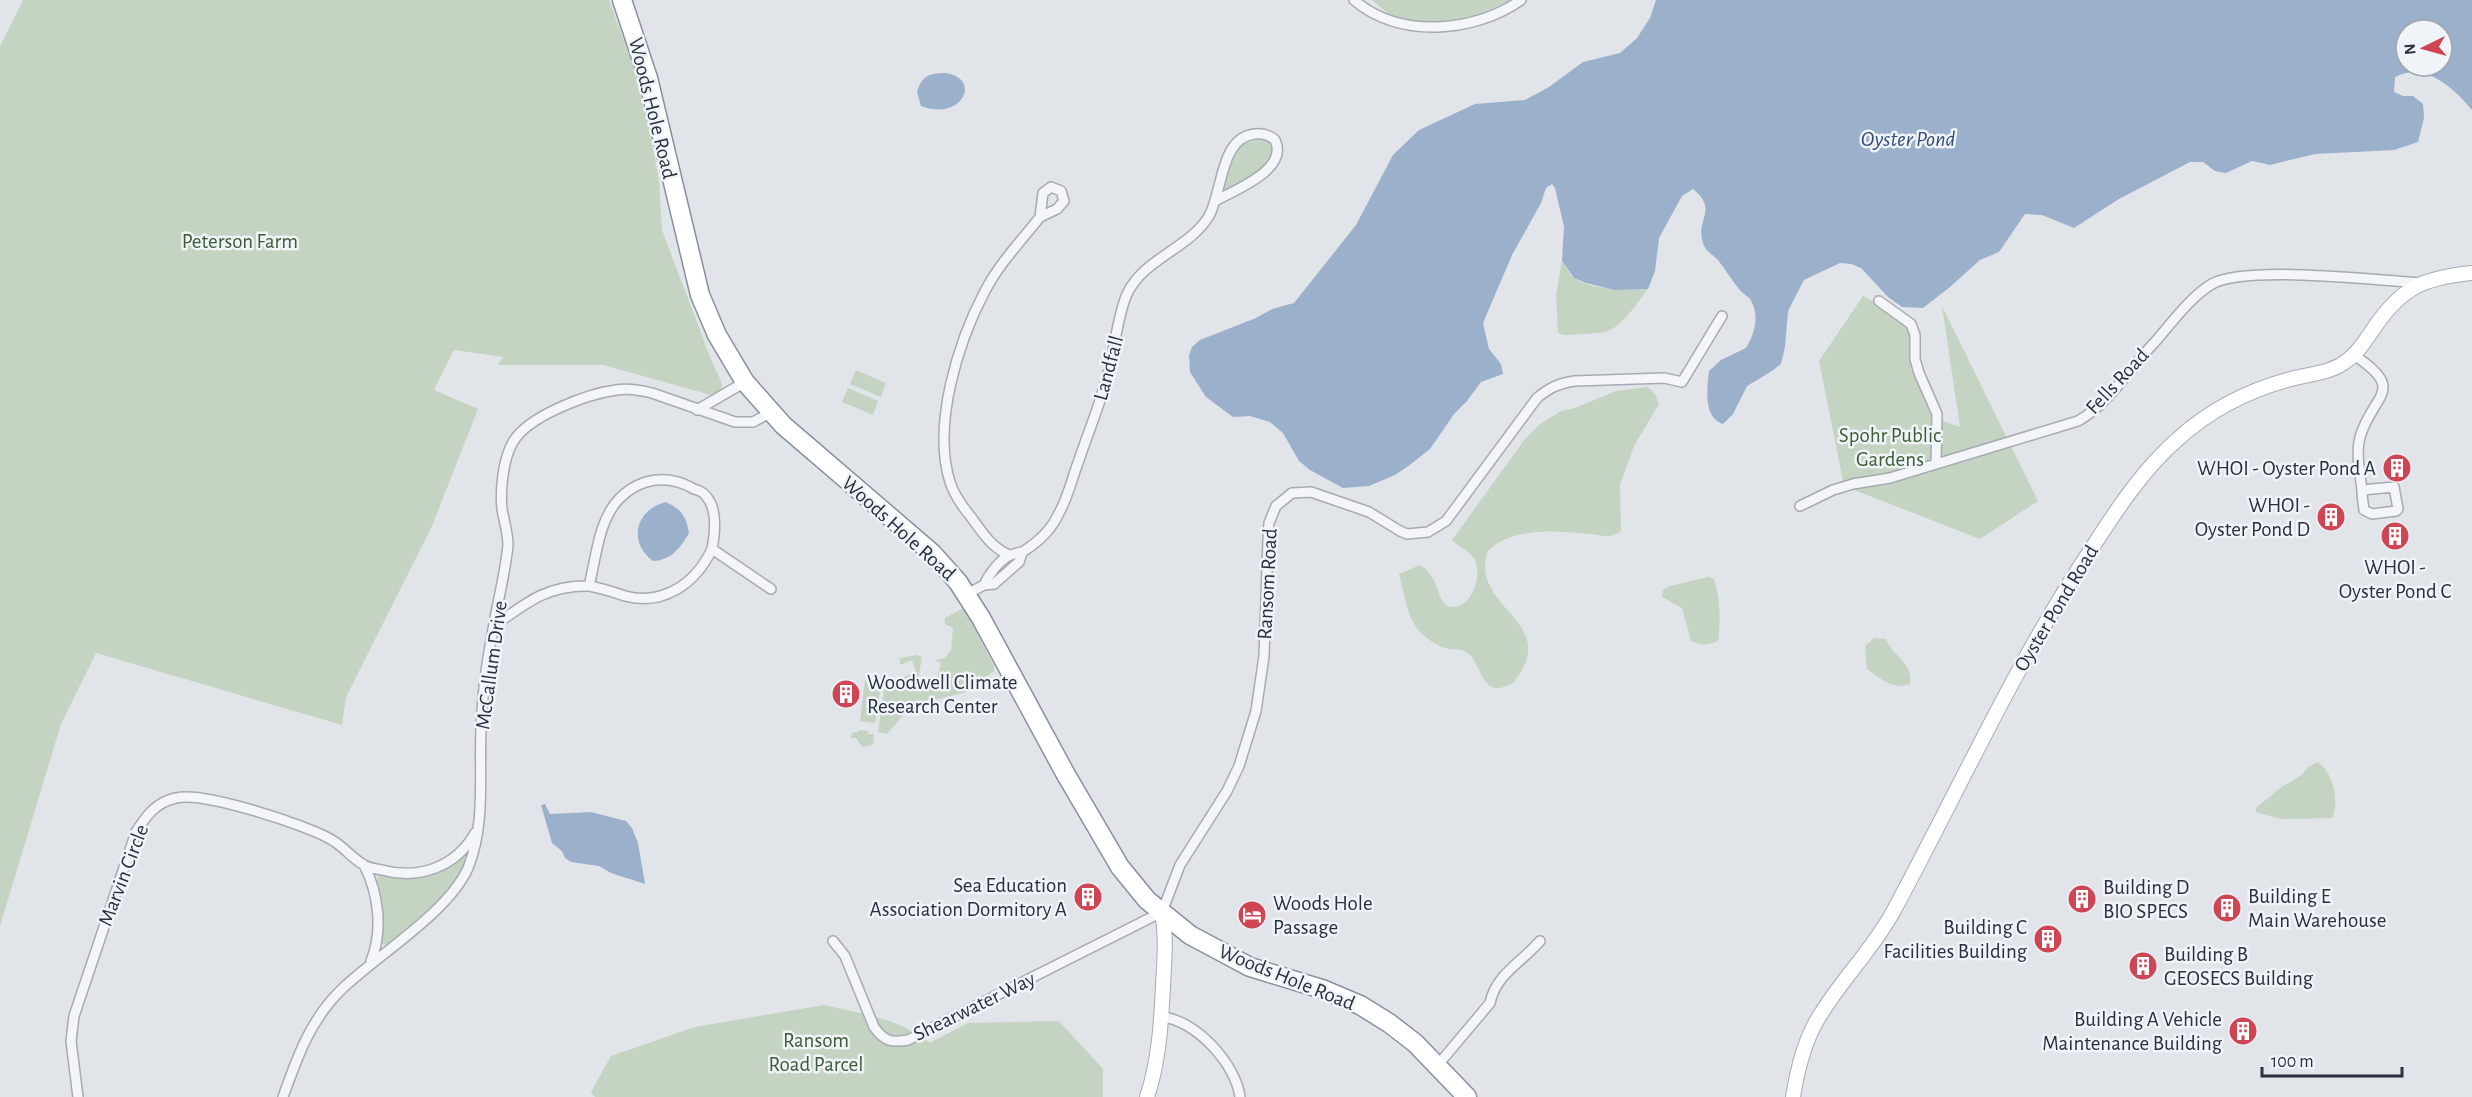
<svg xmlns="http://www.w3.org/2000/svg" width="2472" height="1097" font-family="'Alegreya Sans',sans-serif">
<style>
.green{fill:#c5d3c2}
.water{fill:#9bb0ca;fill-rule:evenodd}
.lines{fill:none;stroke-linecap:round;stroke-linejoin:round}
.street-casing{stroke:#a6abb3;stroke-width:12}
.secondary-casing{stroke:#a6abb3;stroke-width:16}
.highway-casing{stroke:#8890a0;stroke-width:21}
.street{stroke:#f3f5f8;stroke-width:9}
.secondary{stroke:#fff;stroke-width:14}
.highway{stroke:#fff;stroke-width:18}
.labels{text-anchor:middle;stroke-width:5;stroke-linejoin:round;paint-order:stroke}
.street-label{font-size:21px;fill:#293141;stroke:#f0f3f7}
.park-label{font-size:21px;fill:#3c5d36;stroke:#f0f3f7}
.poi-label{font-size:21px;fill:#293141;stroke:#f0f3f7;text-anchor:end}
.water-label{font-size:22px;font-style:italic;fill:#324d76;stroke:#f0f3f7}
</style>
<rect width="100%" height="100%" fill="#e1e4e9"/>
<path class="green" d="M23,0h586l22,60 16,57 12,63 3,50 50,132 9,19 1,8 -11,6 -108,-30h-105l5,-8 -49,-7 -20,40 44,19 -46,117 -86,171 -4,28 -246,-72 -35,71 -61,202v-880z
M1372,0h153l-23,4 -33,15 -20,3 -53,-2z
M1258,139c6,0 10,0 13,5 13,16 -35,41 -47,47l6,-28 9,-17z
M1562,261c3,5 7,12 11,16 15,13 56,13 75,12 -11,13 -23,35 -40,42 -8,3 -33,3 -43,4l-7,-2 -2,-38z
M1863,296l36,19 17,27 4,37 14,39 26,9 -18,-121 96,195 -58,38 -136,-53 -25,-125z
M856,370l30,13 -5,14 -31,-13z
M1648,387l7,7 4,10 -25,42 -14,39 1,46c-10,8 -19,4 -31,3 -33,-3 -78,-8 -103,18 -1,8 -3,15 -1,23 9,39 66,54 31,103 -3,4 -6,7 -11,8 -27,12 -23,-29 -44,-36 -4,-1 -9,0 -13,-1 -10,-2 -21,-9 -28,-16 -15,-17 -16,-38 -22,-59l21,-9c19,11 14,28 27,41 22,7 35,-26 29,-43 -4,-12 -16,-15 -24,-23l73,-101 14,-14 22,-14 11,-2 44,-18z
M848,388l30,13 -5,14 -31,-13z
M1708,577l6,2c6,18 7,43 4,62 -10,5 -17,4 -27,0l-9,-33 -20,-11 1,-7 7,-4z
M964,608l30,58v5l-28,21 -49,13 -13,9 -17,20 -9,-2 7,-48 31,-12 -4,-12 -12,5v-7l16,-3 6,2 -4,23 18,3 5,-20 -7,-3 11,-2 6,-8 2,-22 -8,-4v-6z
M1874,638l12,1c7,18 27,23 24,45 -17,7 -30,-6 -43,-15l-2,-23z
M865,680l16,4 -6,39 -15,-2z
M858,730l11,1 -1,3h6l-1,11 -11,2 -6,-9h-5l1,-5 6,-1z
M2318,762c15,10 22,40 14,56l-51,1 -25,-7v-4l24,-20 22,-13 6,-8z
M467,851c-6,40 -51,70 -81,94l-6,-2 -4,-60 2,-7c40,4 57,0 89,-25z
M824,1005c42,10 71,12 106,38l38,-20 91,-2 44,48v28h-508l-4,-5 20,-36 84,-29z"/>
<path class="water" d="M1656,0h816v110c-18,-22 -47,-49 -77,-33l-1,15 9,4h10l10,8 1,14 -6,24 -24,8 -79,4 -45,11 -18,-4 -26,12 -11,-2 -12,-9h-13l-71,37 -45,29 -32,-13 -17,-1 -26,38 -19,8 -30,27 -27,21 -21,-1 -14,-10 -27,-29 -10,-4 -11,-1 -36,17 -16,31 -3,36 -4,17 -9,7 -25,15 -14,28 -10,10c-20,-7 -16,-35 -14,-53l12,-11 25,-12c9,-14 14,-34 4,-49 -2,-3 -7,-5 -10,-9 -8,-9 -14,-20 -22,-30 -6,-6 -12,-8 -15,-17 -8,-23 16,-33 -10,-54l-11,7 -23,42 -4,33 -7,18 -33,1 -29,-7 -12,-5 -12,-17 2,-34 -9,-39 -3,-4 -6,4 -5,15 -29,52 -29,68 6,26 12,15 2,10 -22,8 -14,19 -13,13 -24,35 -19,15 -16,11 -26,11 -26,2 -33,-18 -11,-9 -16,-28 -13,-11 -20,-6 -17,1 -27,-20 -16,-25 -1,-17 3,-8 8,-7 56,-22 16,-9 22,-6 62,-78 37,-70 26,-25 56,-26 50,-4 24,-13 34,-25 37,-9 17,-15 13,-20zM2406,30h36v36h-36z
M946,73c37,6 15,49 -25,33l-4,-14c5,-16 12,-19 29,-19z
M666,502c16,8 20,14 23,31 -9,15 -17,27 -36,28 -26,-19 -17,-52 13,-59z
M545,804l5,10 41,-2 35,9 6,7 6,15 7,41 -34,-11 -12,-7 -28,-4 -6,-4 -3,-7 -10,-8 -11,-38z"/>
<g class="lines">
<g class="street-casing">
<path id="street" d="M1354,0c45,39 120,33 167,0
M1051,187l10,4 3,10 -7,8 -17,8 3,-24z
M1879,301l32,23 4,11v24l4,14 18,41 -1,49
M2354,355c52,35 21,38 7,79 -6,17 -1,39 1,56 0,7 1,13 2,20l8,4 24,-3 2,-2 -4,-22 -32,3
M697,410l48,-28
M1800,506l33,-16 20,-6 37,-6 188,-57c32,-18 51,-52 76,-78 16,-18 37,-47 58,-59 33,-19 165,-4 209,-1
M712,549c-16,34 -48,57 -87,47 -12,-4 -23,-8 -36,-10 7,-27 9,-65 30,-87 21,-22 50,-25 75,-10 4,1 10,4 12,7 12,13 9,37 6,53l59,40
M1009,555c-18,-8 -27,-23 -38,-38 -9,-11 -17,-22 -21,-35 -18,-57 8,-140 35,-191 14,-27 36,-50 55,-74
M984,585c5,-11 16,-26 27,-30 4,-2 9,-2 13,-4 14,-9 27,-21 34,-36 10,-17 14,-37 21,-55 10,-30 23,-60 30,-91 6,-23 9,-55 18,-75 17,-36 62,-45 82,-78 14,-25 11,-79 46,-82 8,-1 14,1 20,6 14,29 -38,49 -58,60
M967,594l17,-9 10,-1 25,-22 3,-9
M494,626c32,-23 53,-41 95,-40
M364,865c15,29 19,66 7,96
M833,941l12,15 29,71c10,14 17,16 34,13l254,-128 18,-47 47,-74 12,-25 17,-55 8,-55 4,-116 1,-17 7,-17 16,-13 19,-1 58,20 31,19 7,3 21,-2 18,-11 91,-123c12,-10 22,-15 38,-17l89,-3 18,4 40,-66
M1161,1017c34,2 75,47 79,80
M1437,1066l53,-63c6,-29 31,-40 50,-62
M78,1097l-7,-56 3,-25 62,-184c10,-16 20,-30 40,-34 27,-7 131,27 156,42 12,7 21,19 32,25 5,3 12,4 18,5 37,10 74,-3 93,-37
M283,1097c14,-39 27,-77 58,-107 36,-35 107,-77 127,-122 20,-49 9,-105 14,-157 2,-36 9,-72 16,-108 4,-19 8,-38 10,-58 0,-12 -4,-24 -6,-36 -2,-19 1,-50 11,-67 15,-26 74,-48 103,-52 12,-2 24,0 36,3l83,29h18l17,-9"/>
</g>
<g class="secondary-casing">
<path id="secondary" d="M1147,1097c12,-36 14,-73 16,-110 1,-26 4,-49 -1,-75
M1793,1097c4,-25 10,-52 23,-75 22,-39 55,-70 77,-110 66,-122 122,-248 199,-364 25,-39 52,-80 87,-110 30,-27 69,-47 108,-58 19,-6 42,-6 58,-18 12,-8 21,-22 29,-34 28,-41 49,-50 98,-55"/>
</g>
<g class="highway-casing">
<path id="highway" d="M622,0l26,78 52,217 17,40 28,47 38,43 149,128 26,29 23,36 84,155 55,94 27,33 43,35 60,32 72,22 38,16 29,18 26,20 52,54"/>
</g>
<use href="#street" class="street"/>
<use href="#secondary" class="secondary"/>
<use href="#highway" class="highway"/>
</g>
<defs>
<g id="building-disc" transform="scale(1.5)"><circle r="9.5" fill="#cf4553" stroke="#f0f3f7"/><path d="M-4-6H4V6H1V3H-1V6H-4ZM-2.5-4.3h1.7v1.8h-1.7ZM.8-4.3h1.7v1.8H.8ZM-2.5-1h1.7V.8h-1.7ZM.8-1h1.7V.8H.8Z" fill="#fff"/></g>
<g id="hotel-disc" transform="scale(1.5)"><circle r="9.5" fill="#cf4553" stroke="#f0f3f7"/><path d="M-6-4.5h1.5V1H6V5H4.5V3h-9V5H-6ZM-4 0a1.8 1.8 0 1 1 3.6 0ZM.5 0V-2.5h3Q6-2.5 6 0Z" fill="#fff"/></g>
</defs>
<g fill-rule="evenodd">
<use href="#building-disc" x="2397" y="468"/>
<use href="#building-disc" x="2331" y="517"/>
<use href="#building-disc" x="2395" y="536"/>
<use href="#building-disc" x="846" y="694"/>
<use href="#building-disc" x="1088" y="897"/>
<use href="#building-disc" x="2082" y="899"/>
<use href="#building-disc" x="2227" y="908"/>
<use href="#hotel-disc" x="1252" y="915"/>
<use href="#building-disc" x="2048" y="939"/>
<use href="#building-disc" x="2143" y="966"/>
<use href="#building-disc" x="2243" y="1031"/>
</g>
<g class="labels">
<g class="street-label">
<text transform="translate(653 108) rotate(76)" y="7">Woods Hole Road</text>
<text transform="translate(1108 368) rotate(-75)" y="7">Landfall</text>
<text transform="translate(2117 381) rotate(-47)" y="7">Fells Road</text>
<text transform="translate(899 528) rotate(42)" y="7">Woods Hole Road</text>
<text transform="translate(1267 584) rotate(-87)" y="7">Ransom Road</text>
<text transform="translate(2056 608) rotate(-59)" y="7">Oyster Pond Road</text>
<text transform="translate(491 665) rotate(-82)" y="7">McCallum Drive</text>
<text transform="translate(123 875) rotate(-69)" y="7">Marvin Circle</text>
<text transform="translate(1287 977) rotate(22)" y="7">Woods Hole Road</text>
<text transform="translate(974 1006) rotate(-26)" y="7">Shearwater Way</text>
</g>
<g class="park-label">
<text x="240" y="248">Peterson Farm</text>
<text x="1890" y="442">Spohr Public<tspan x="1890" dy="24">Gardens</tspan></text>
<text x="816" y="1047">Ransom<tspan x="816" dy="24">Road Parcel</tspan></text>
</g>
<g class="poi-label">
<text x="2376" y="475">WHOI - Oyster Pond A</text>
<text x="2310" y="512">WHOI -<tspan x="2310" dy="24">Oyster Pond D</tspan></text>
<text x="2395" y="574" text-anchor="middle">WHOI -<tspan x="2395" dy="24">Oyster Pond C</tspan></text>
<text x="867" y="689" text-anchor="start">Woodwell Climate<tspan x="867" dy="24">Research Center</tspan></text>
<text x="1067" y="892">Sea Education<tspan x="1067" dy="24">Association Dormitory A</tspan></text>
<text x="2103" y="894" text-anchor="start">Building D<tspan x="2103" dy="24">BIO SPECS</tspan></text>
<text x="2248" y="903" text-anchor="start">Building E<tspan x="2248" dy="24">Main Warehouse</tspan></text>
<text x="1273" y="910" text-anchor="start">Woods Hole<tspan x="1273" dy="24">Passage</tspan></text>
<text x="2027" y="934">Building C<tspan x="2027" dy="24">Facilities Building</tspan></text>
<text x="2164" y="961" text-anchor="start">Building B<tspan x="2164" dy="24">GEOSECS Building</tspan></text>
<text x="2222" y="1026">Building A Vehicle<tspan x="2222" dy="24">Maintenance Building</tspan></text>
</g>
<g class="water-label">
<text x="1908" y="146">Oyster Pond</text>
</g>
</g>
<g transform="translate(2424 48) rotate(265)"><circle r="28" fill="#f0f3f7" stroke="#a0a5ae" stroke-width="1.5"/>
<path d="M0-4.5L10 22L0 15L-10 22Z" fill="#cf4553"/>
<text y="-9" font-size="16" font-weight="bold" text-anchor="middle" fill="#293141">N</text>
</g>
<path d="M2262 1067v9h140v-9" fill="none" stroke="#293141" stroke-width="3"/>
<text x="2271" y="1067" font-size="18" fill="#293141" stroke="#f0f3f7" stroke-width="4.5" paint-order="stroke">100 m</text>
</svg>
